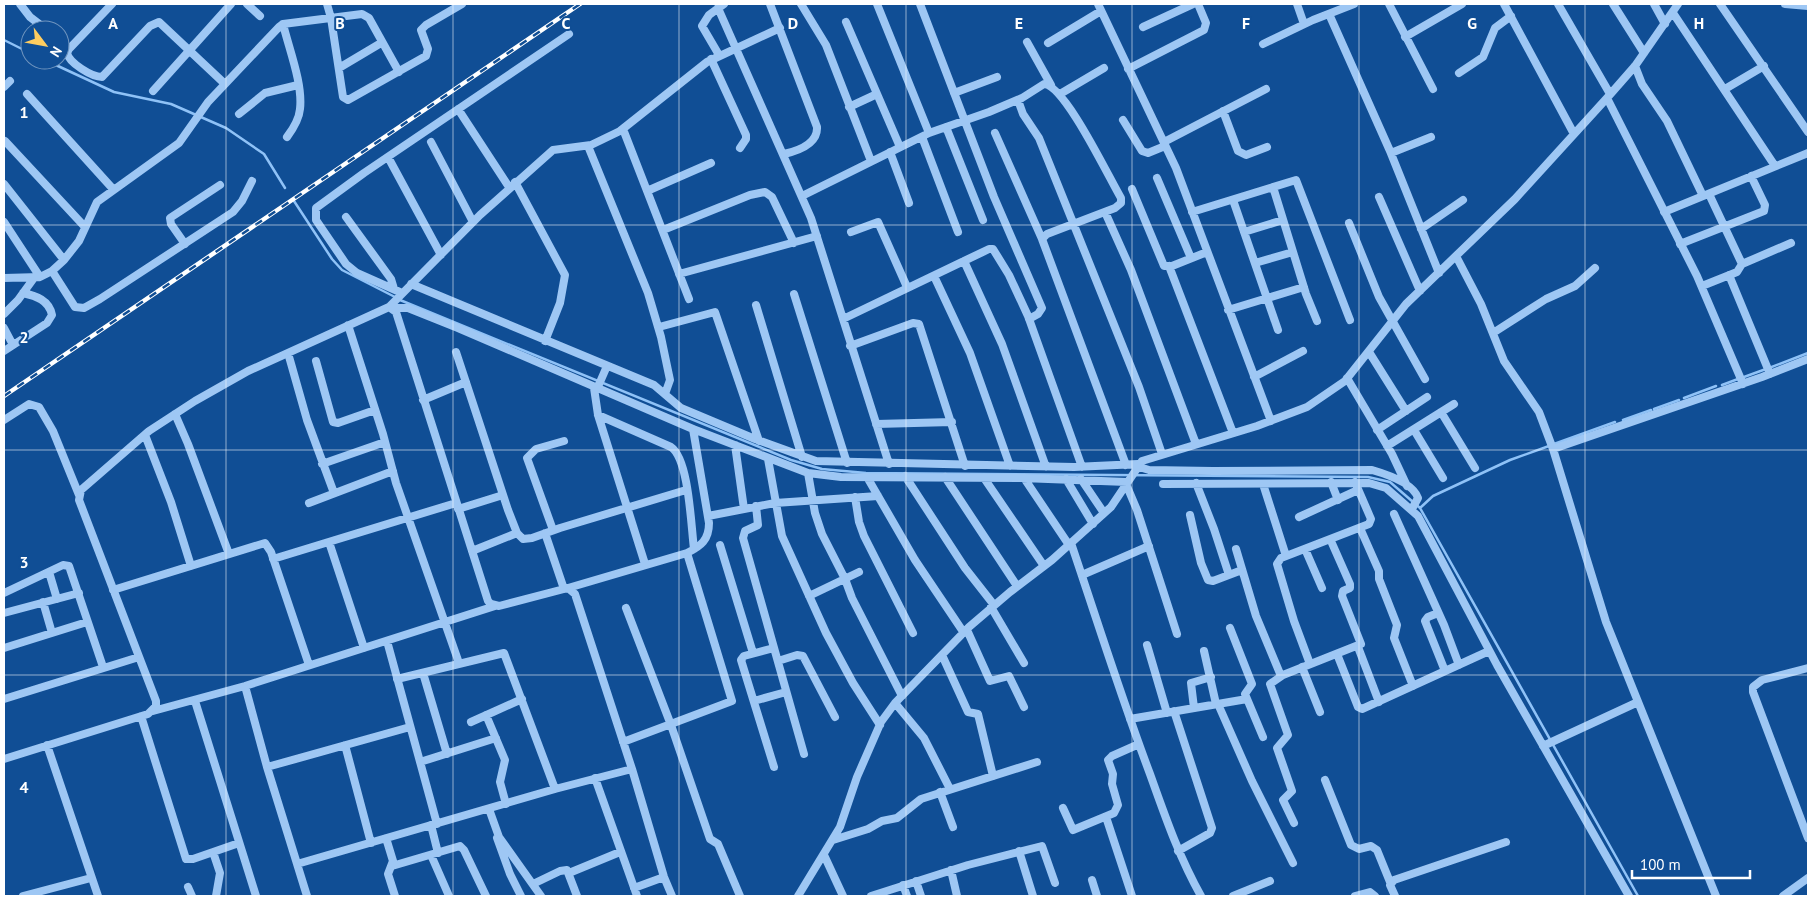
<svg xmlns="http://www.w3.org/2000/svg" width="1812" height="900" font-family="'PT Sans',sans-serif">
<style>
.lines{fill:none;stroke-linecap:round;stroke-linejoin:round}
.stream{stroke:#8fc2f7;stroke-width:2.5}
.minor{stroke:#9ec7f4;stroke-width:8}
.rail-casing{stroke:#fff;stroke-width:4.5}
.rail{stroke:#104e95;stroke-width:2.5;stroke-dasharray:8;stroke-linecap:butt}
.grid{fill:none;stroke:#fff;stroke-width:1;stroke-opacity:0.55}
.grid-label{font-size:16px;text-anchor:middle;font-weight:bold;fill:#fff;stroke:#104e95;stroke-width:4;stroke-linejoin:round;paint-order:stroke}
</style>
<rect width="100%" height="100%" fill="#104e95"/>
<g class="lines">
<path class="stream" d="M4,40l26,13
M45,60l69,32 57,12 55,24 38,26 21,34
M294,201l38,58 10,11 53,27
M400,300l391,160 31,9 44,4 502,4 22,5 30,26 218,388
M1769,368l39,-15
M1744,377l22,-8
M1722,385l16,-6
M1684,398l32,-12
M1654,409l25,-9
M1623,420l28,-10
M1554,444l61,-22
M1420,508l13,-12 77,-36 39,-14"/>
<path class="minor" d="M20,4l10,13 17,13
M112,4l-43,45 -2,4c2,10 25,24 35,24l48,-51 9,-4 66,62
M247,4l13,12
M327,4l4,14 12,79 5,3 78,-44 2,-7 -7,-19 5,-5 36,-21
M770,4l47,123c1,17 -20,24 -33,27
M801,4l25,41 45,116
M877,4l52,129
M920,4l74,193 48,111 -4,6 -9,5
M1098,4l78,164 95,253
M1297,4l7,20
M1389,4l44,85
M1504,4l70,130
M1558,4l52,90
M1613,4l31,49
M1654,4l11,20
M1720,4l88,128
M1785,4l23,2
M718,8l93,210 78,246
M1673,13l102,153
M1329,14l61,137 49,122
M846,22l54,125
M283,24c6,25 20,60 17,85 -1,11 -7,20 -13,28
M1143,27l50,-23
M1405,37l57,-33
M1027,42l24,43
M60,43l7,10
M1048,43l53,-32
M1263,44l50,-24 41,-16
M719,55l-17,-29 7,-11 15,-11
M711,59l35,76v4l-6,9
M1635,66l7,18 25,37 36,75
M339,68l42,-25
M1128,69l76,-39 2,-7 -8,-19
M1459,73l24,-16 12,-29 16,-12
M4,87l6,-6
M1725,89l39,-23
M153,91l78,-87
M954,93l43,-16
M27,94l86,95
M1060,94l44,-26
M1607,98l90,178 46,108
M1018,100l5,14 16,24 100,249 23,67
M849,107l28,-13
M458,109l51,78
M1223,111l15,40 8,4 21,-8
M239,114l26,-21 33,-8
M1123,120l19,31 6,2 17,-7
M946,127l37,93
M623,129l66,170
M995,133l47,106
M922,137l36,95
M5,141l80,86
M431,142l42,80
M1164,142l102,-53
M588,146l60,147 13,44 9,43 -5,14
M890,152l19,51
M1391,153l40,-16
M388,157l53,98
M1157,178l34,80
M515,182l50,93 -5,28 -15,38
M4,184l60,76
M1273,187l33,107 11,27
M1132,189l32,77h8l35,-14
M647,191l64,-28
M802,196l127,-63 60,-21 33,-14 22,-14c21,1 65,94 77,114v5l-6,5 -68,26 -5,5 84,226
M1379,197l41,94
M1233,200l45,130
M1105,212l26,58 65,174
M1192,212l104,-32 54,140
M1664,212l144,-59
M346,217l45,62 3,10
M4,222l36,55
M1349,223l30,74 46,82
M1421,229l42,-29
M663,230l87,-35 15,-3 7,5 22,46
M851,232l27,-10 29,65
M1244,232l39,-12
M185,244l-14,-20 -1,-6 50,-33
M1680,244l84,-33 1,-6 -14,-29
M1456,256l25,48 23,57 35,51 14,37 53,173 110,274
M964,261l38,83 44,123
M1255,263l38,-11
M1742,264l49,-21
M1169,266l64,167
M52,271l23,36 9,1 16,-9 133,-87 9,-11 10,-20
M679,274l138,-38
M1729,275l41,99
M934,276l36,77 40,113
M4,278l36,-1 12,-6 12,-11 15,-19 18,-39 82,-59 29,-41 71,-75 4,-3 79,-10 7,4 30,54
M411,284l243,101 27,23 74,31 61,22 258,6 64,-3
M1702,286l35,-14 5,-8 -33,-70
M402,293l-45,-20 -11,-9 -30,-44v-12l48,-35 205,-139
M794,294l53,169
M756,305l46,152
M389,307l91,-92 73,-65 38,-5 29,-14 87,-69 73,-34
M392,308h16l50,20 235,101 115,44 33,4 181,1 105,4
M1228,310l76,-23
M4,314l14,-14 16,-22
M843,319l146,-70h4l16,26 19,41 54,151
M348,325l35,109 13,49 63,180
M659,327l56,-15 44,129
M4,328l9,17
M1493,333l53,-34 29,-13 20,-18
M850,346l63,-23 6,1 46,142
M4,351l43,-28 5,-8c-3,-15 -16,-19 -29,-22
M456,352l52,158 9,23 6,6 9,-1 28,-10 126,-38
M1369,352l37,59
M288,353l19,67 27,73
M316,361l17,61 5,1 37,-13
M1254,377l49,-26
M1347,378l45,76 15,32
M594,388l4,27 47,149
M597,389l10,-23
M423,400l43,-18
M1441,412l34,56
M175,414l13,30 41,110
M598,415l73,32c18,12 20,79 23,102
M4,420l25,-16 10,3 14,24 26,64
M876,424l76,-2
M1377,430l50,-33
M1414,430l29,48
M145,435l26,67 20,64
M735,445l9,64
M1387,446l67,-42
M1553,449l209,-72 46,-18
M768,459l14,77 44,97 27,50 27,42
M322,464l63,-22
M1136,466l13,4 64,1 159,-1c14,4 41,13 46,28l-6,11
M808,473l7,40 7,21 23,45 7,19 50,98
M905,476l60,92 29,37
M867,477l48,83 49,73
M945,477l72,109
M984,478l60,88
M1024,478l45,67
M1066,479l27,45
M1081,479l23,34
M1331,482l7,18
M1196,483l18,46 15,46
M1126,484l11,26 40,124
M1163,484l206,-1 17,5 32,28 79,149 132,231
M1263,484l23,72
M855,497l4,25 5,14 49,97
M309,503l84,-32
M756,506l2,19 -13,6 -2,7 61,216
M458,509l45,-14
M1394,514l50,111 15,40
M1190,515l11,48 7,17 5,1 29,-11
M708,516l67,-13 103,-7
M1299,517l59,-27
M1360,528l19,43v8l18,46 -3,13 19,48
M553,530l-26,-72 9,-9 28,-8
M545,533l19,56
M329,542l35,106
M1071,543c26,77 50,154 79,231 15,42 29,83 51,122
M720,545l33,108
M1236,549l20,67 25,60
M1305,549l17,39
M472,551l45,-18
M273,559l183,-56
M49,572l8,27
M1082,575l67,-29
M568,588l119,-35c14,-7 22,-13 22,-30l-16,-94
M113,590l152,-47 6,9 38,113
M4,593l59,-28 6,1 34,101
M809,596l50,-24
M43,602l9,31
M991,607l33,56
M626,608l45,117 39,114 8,5 22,52
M4,613l75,-20
M1438,613l-10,4 -3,4 20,50
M1230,628l22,56 -7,10 18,43
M967,630l23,51 19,-5 15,31
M387,641l50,183
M1147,645l20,68
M1358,647l21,55
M4,648l83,-26
M774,648l-30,8 -3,4 33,107
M1204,651l12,53
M1337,654l21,53 4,2 127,-58
M942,655l26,57 10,2 15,62
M778,661l19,-6 6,1 32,61
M1310,664l-16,-43 -17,-57 4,-6 88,-34 2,-5 -16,-37
M1302,667l18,45
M1808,668l-46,12 -9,7v5l55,146
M423,673l24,81
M397,679l107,-26 51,136
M245,686l22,81 40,129
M4,699l135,-42
M195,701l61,195
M754,701l32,-9
M895,703l29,35 26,51
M1218,704l34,77 41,82
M1194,708l-3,-25 20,-6
M153,711l92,-25 250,-80
M1174,711l38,117 -2,5 -32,18
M486,715l19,45 -5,22 6,22
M141,716l45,143h7l46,-16
M1130,719l117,-20
M471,722l51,-23
M623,742l109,-41 -45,-148
M47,745l51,151
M345,745l26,98
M1543,746l95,-44
M4,759l144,-45 8,-8v-5l-77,-201 2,-10 68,-59 46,-30 53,-30 141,-64 7,5 92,289 3,3 8,2 65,-17 4,-1 7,6 57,175 32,108 8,19
M420,762l76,-24
M267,767l143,-40
M595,778l42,118
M1325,780l26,65 8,4 12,-3 6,4 13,32
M940,792l13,35
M1063,808l10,22 41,-17 4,-8 -6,-21 1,-10 -5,-14 4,-4 27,-12
M489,809l10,28 42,59
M1106,817l26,79
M1294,823l-11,-23 9,-9 -15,-43 11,-13 -18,-51 13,-9 78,-31 -19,-48 1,-5 7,-3v-4l-19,-43
M431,825l7,28
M386,838l7,23 -5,13 7,22
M497,838l13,36 11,22
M833,840l35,-11 14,-8 15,-3 24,-19 116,-37
M1019,851l14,45
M213,852l7,21 -4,23
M431,855l18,41
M824,855l19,41
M297,864l258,-75 77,-20
M392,866l68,-20 4,4 22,46
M951,870l6,26
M569,873l51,-21
M1092,880l5,16
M916,881l5,15
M533,884l27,-13 7,-1 10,26
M903,885l4,11
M188,887l4,9
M634,888l30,-11
M23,896l68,-18
M798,896l42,-69 17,-50 24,-55 14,-19 74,-76 41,-35 42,-32 59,-53 31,-46 115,-35 50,-19 38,-26 61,-77 109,-105 92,-101 28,-32 43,-62
M871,896l97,-31 74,-19 13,37
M1233,896l37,-15
M1355,896l15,-4 5,4
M1395,896l-5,-11 4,-5 112,-38
M1783,896l25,-18"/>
<g class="rail-casing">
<path id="rail" d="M4,396l576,-392"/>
</g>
<use href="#rail" class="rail"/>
</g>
<path class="grid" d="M226,4v892M453,4v892M679,4v892M906,4v892M1132,4v892M1359,4v892M1585,4v892M4,225h1804M4,450h1804M4,675h1804"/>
<g class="grid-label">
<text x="113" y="29">A</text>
<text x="340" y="29">B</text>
<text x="566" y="29">C</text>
<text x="793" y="29">D</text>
<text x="1019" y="29">E</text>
<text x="1246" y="29">F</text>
<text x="1472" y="29">G</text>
<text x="1699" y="29">H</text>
<text x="24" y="118">1</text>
<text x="24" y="343">2</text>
<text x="24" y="568">3</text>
<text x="24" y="793">4</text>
</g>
<rect width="1812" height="900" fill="none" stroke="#ffffff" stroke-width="10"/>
<g transform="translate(45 45) rotate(122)"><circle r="24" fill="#104e95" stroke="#7095bf"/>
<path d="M0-4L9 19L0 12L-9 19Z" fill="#ffcd60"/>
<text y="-8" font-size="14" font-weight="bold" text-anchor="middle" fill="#ffffff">N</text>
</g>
<path d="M1632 870v8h118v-8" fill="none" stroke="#ffffff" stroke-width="2.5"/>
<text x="1640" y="870" font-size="15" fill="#ffffff" stroke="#104e95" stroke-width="4" paint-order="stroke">100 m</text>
</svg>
